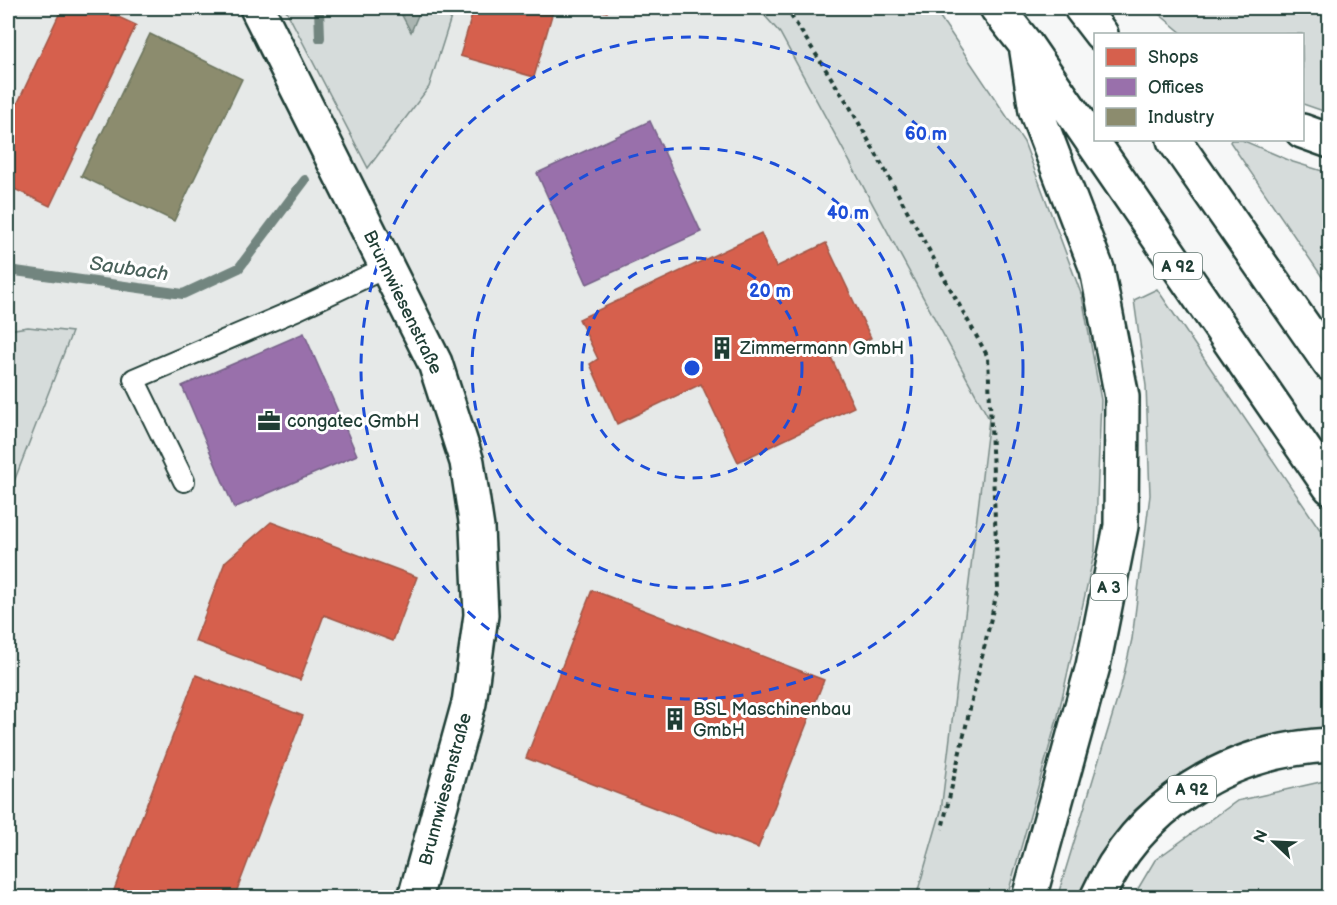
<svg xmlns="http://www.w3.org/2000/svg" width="1337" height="905" font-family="'Balsamiq Sans',sans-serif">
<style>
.built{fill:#e6e9e8}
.green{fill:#d6dcdb;stroke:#7a8c88;stroke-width:1.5}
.water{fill:#aab5b1;stroke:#72857f;stroke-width:1.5}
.shops{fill:#d6604d;stroke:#9f5646;stroke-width:1.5}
.offices{fill:#9970ab;stroke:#746187;stroke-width:1.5}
.industry{fill:#8c8c6e;stroke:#6b745d;stroke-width:1.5}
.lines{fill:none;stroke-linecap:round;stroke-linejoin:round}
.stream{stroke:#72857f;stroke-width:10}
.lane-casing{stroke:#1f3d34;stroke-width:24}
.street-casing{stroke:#1f3d34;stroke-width:38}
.highway-casing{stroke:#1f3d34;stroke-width:38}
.path{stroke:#1f3d34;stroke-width:4;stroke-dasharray:4.5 4.5;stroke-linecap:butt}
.lane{stroke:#fff;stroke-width:20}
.street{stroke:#fff;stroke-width:33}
.highway{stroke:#fff;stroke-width:33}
.ring{fill:none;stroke:#1d4ed8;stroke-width:3;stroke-dasharray:10 8}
.labels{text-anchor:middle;stroke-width:6;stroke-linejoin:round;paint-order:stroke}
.shield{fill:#fff;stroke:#627771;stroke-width:1.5}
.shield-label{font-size:16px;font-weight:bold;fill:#1f3d34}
.street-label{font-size:18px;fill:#1f3d34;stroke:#fff}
.poi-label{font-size:18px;fill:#1f3d34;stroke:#fff;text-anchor:start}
.water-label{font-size:20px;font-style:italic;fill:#49615a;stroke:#fff}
.centre{fill:#1d4ed8;stroke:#fff;stroke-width:3}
.ring-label{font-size:18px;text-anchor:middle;font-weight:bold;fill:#1d4ed8;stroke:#fff;stroke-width:6;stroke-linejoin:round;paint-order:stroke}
</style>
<rect width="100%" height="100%" fill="#f6f7f7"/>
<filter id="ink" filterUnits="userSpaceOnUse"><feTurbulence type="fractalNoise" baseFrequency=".0167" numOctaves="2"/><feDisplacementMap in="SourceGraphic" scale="12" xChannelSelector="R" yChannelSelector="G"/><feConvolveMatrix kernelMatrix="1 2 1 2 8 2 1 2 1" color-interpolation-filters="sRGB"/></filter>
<g filter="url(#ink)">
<path class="built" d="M8,8h277l83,160 61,-81 25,-79h304l22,25 209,386 -48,392 -25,86h-908z"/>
<path class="green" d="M285,8h169l-25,79 -61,81z
M758,8h176l90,134 58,154 19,104 -6,150 -37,166 -51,181h-91l25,-86 48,-392 -209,-386z
M1152,8h177v105l-26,-9 -1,-70h-119z
M1231,140h11l51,22 36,11v114l-99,-145z
M1157,289l172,254v186c-67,8 -118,20 -172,64 -8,6 -18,12 -25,20 -21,26 -38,55 -54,84l-21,1 64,-211 11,-48 18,-144 -4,-109 -12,-86z
M28,327l44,5 -64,165v-167z
M1329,780v117h-196l22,-37 82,-59z"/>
<path class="water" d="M398,8h23l-10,24z"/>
<path class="shops" d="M62,8h37l37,17 -86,181 -42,-20v-29l8,-18 -8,-4v-11z
M474,8h80l-20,69 -74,-21z
M589,8h19l-1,4z
M761,233l15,34 50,-24 45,95 -40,19 23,50 -116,55 -37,-78 -84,40 -27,-60 8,-5 -19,-40z
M271,522l146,55 -24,64 -69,-26 -24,65 -105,-39 30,-79z
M592,590l232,90 -66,168 -232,-90z
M196,675l107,41 -69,182h-123z"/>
<path class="offices" d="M650,121l51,111 -114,52 -50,-111z
M304,333l53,122 -123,53 -52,-122z"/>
<path class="industry" d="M150,34l92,45 -68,142 -93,-45z"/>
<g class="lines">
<path class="stream" d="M319,8l1,30
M8,270l175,24 56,-26 66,-88"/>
<g class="lane-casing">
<path id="lane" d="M184,481l-50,-102 164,-70 89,-42"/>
</g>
<g class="street-casing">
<path id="street" d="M257,8l178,355 32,99 10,66 4,87 -12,88 -54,195"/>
</g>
<g class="highway-casing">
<path id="highway" d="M997,8l29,37 304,442
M1081,8l20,26
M1026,45l10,66 61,158 25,128 -1,129 -28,140 -64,232
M1302,131l28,10
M1174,140l156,224
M1097,898c42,-93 131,-148 233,-153"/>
</g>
<path class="path" d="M786,8l64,99 138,250 10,231 -56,241"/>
<use href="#lane" class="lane"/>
<use href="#street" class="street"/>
<use href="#highway" class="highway"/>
</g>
</g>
<g class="ring">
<circle cx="692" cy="368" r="110"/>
<circle cx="692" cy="368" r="220"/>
<circle cx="692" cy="368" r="331"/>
</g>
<defs>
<g id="building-bare" transform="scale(1.8)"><path d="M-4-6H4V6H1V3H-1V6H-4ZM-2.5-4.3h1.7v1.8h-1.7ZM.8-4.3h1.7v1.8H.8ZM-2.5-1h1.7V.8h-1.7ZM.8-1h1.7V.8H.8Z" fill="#1f3d34" stroke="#fff" stroke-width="2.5" paint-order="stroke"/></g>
<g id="office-bare" transform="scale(1.8)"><path d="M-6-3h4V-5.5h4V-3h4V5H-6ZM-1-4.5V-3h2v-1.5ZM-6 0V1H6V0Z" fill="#1f3d34" stroke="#fff" stroke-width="2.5" paint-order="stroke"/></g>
</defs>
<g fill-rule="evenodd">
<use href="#building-bare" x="722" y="348"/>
<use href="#office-bare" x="269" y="421"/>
<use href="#building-bare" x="675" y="719"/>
</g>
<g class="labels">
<g class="shield">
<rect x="1154" y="253" width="48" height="26" rx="4.5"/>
<rect x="1091" y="574" width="36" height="26" rx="4.5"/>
<rect x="1168" y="776" width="48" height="26" rx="4.5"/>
</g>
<g class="shield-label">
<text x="1178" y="272">A 92</text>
<text x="1109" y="593">A 3</text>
<text x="1192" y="795">A 92</text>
</g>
<g class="street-label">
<text transform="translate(403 302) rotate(64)" y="6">Brunnwiesenstraße</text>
<text transform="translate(445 789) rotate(-75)" y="6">Brunnwiesenstraße</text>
</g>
<g class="poi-label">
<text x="740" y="354">Zimmermann GmbH</text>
<text x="287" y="427">congatec GmbH</text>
<text x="693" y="715">BSL Maschinenbau<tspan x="693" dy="21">GmbH</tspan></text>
</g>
<g class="water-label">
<text transform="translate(129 268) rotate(8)" y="7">Saubach</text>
</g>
</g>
<circle cx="692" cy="368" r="9" class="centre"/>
<g class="ring-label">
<text x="926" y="140">60 m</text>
<text x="848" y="219">40 m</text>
<text x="770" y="297">20 m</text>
</g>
<rect width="1337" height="905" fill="none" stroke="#fff" stroke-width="30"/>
<rect x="15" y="15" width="1307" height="875" fill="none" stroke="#1f3d34" stroke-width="2" filter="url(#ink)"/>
<rect x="1094" y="33" width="210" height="108" fill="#ffffff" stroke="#a5b1ae" stroke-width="1.5"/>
<rect x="1106" y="48" width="30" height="18" fill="#d6604d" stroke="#a5b1ae" stroke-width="1.5"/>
<text x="1148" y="63" font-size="18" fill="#1f3d34">Shops</text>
<rect x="1106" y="78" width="30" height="18" fill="#9970ab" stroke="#a5b1ae" stroke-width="1.5"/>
<text x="1148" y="93" font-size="18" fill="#1f3d34">Offices</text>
<rect x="1106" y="108" width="30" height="18" fill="#8c8c6e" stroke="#a5b1ae" stroke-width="1.5"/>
<text x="1148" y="123" font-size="18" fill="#1f3d34">Industry</text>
<g transform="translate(1274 842) rotate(293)" stroke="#ffffff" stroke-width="4.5" paint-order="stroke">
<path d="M0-4.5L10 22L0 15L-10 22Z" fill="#1f3d34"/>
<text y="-9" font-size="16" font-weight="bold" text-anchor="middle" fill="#1f3d34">N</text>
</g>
</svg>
